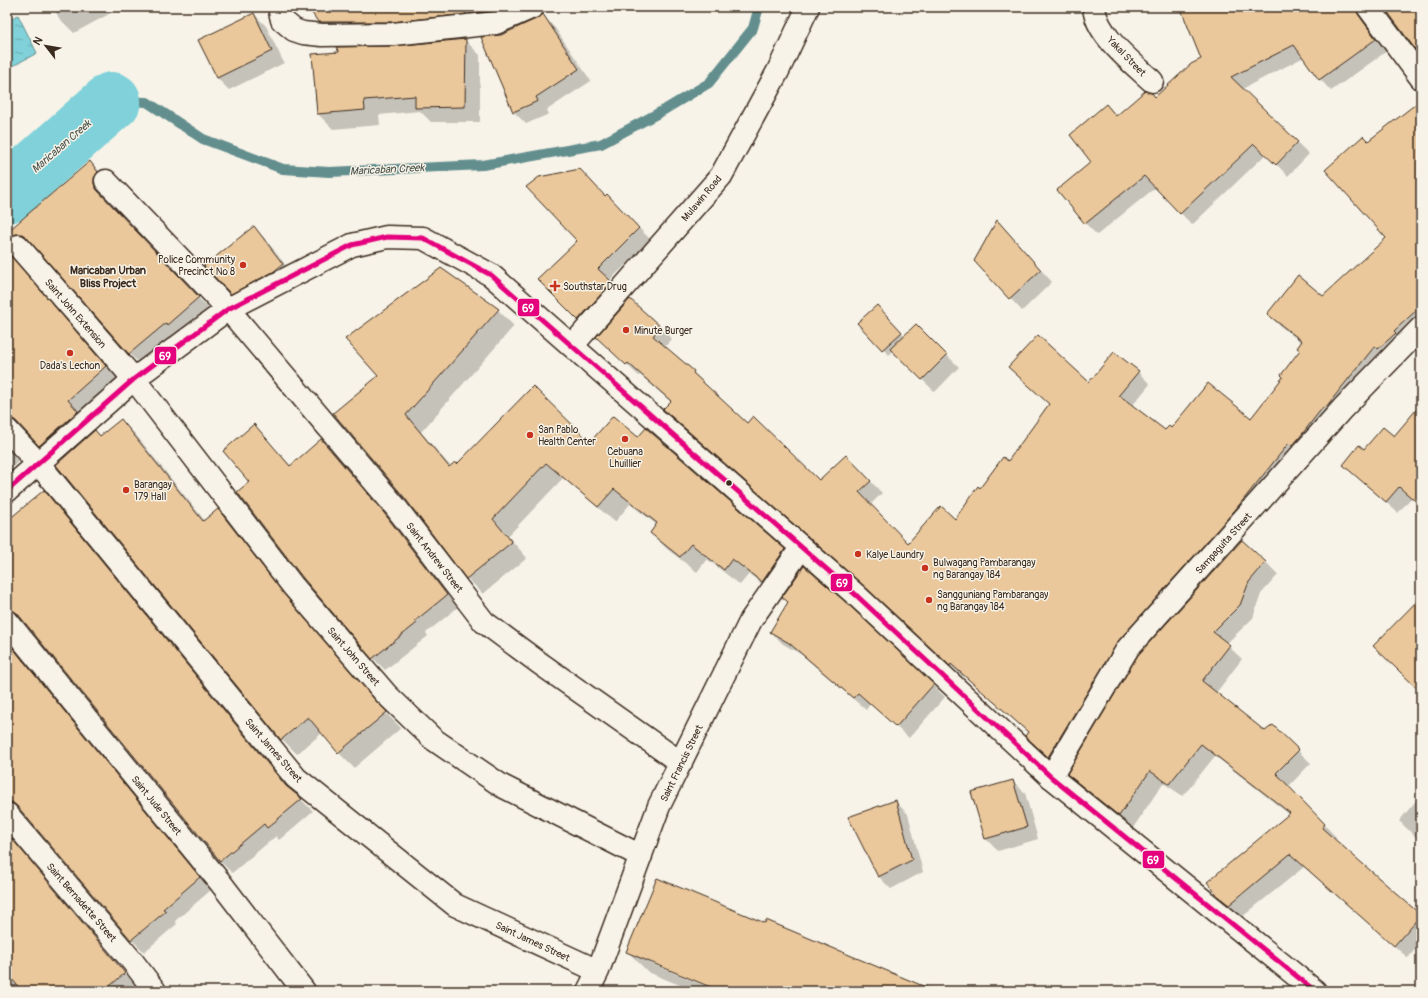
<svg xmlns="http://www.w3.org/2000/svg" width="1428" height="998" font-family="Pangolin,sans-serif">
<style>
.water{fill:url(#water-ripples);stroke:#648e8e}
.shadow{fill:#0003}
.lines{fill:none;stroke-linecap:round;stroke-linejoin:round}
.stream{stroke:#648e8e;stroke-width:10}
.river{stroke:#80d1d9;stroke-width:58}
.building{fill:#eac89c;stroke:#3b2a1e}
.minor-casing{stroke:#3b2a1e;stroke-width:25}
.tertiary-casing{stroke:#3b2a1e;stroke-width:25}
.minor{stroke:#f7f3e8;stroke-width:22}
.tertiary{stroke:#f7f3e8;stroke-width:22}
.bus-1-casing{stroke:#f7f3e8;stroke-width:8}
.bus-1{stroke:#e5007d;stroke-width:5}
.poi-dot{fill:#c8321e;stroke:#f7f3e8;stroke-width:1.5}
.bus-dot{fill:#3b2a1e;stroke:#f7f3e8;stroke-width:1.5}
.labels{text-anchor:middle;stroke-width:3;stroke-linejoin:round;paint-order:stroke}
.street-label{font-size:10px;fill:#3b2a1e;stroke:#f7f3e8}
.poi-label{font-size:10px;fill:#3b2a1e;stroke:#f7f3e8;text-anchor:start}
.water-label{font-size:11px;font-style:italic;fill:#4c544d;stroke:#f7f3e8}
.neighbourhood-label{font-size:11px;font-weight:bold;fill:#3b2a1e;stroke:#f7f3e8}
.line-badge{stroke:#f7f3e8;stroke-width:1.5}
.badge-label{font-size:11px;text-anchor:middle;font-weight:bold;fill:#fff}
</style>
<defs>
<pattern id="water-ripples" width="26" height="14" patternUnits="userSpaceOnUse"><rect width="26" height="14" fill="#80d1d9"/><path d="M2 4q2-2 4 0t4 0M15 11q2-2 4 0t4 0" fill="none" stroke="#6aaaaf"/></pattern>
</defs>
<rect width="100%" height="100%" fill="#f7f3e8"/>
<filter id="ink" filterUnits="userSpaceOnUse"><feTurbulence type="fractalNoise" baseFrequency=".025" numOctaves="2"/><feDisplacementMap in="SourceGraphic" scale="8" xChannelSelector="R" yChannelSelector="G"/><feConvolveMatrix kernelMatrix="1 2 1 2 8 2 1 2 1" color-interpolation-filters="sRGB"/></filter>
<g filter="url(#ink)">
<path class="water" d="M18,15l19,38 -30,16v-48z"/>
<path class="shadow" d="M53,7h54l4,6 -37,20 -15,-15z
M309,7h232l-210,27 -12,-13z
M1181,7h166l9,5 12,12 19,27 -56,40 -11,-12 -16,-22 -62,32 67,65 -21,22 -22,-22 -74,71 -36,-38 -59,48 -11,-11 -28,-34 35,-28 13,-57 11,11 39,-18 46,-39z
M254,14l12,12 18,37 -55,27 -12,-12z
M543,16l12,12 36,53 -44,29 2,4 -23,10 -12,-12 -32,-74 19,-2z
M465,40l15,15v67h-49l-11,-11 -41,4 1,10 -47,4 -15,-15 76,-67z
M1421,102v227l-290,323 -70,116 -23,-20 -10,-16 -64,-57 -1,2 -85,-80 -202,-176 -11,-12 6,-7 -31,-27 -1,1 -29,-27 50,-22 12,12 -7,8 28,25 12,12 -1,1 43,39 72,58 39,-14 24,25 -12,12 38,39 47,-24 26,-31 108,-106 49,-11 12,12 -18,22 33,26 6,-3 81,-9 32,-43 17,-26 1,-8 -22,-17 -12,-12 55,-17 64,-59 -19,-96z
M90,162l12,12 4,17v7l3,5 101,107 -68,56 -12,-12 -93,-106 -2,-2h-7l-10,16 3,6 97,111 -66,79 -28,-28h-7l-10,16v-207z
M606,197l13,11 32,32 -42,41 14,13 -33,38 -51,-53 39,-38z
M254,228l12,12 28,36 -51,29 -12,-12z
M1009,234l43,48 -30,29 -47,-51z
M441,270l57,40 16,16 -93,106 30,35 139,-23 48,-6 146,112 16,16 -22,31 -29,-23 -9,11 -33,-26 -10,13 -30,-23 -16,-16 6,-8 -27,-21 -15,18 -52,-44 -55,58 19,22 -44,36 -16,-16 -62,-81 -26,-121z
M883,312l22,24 11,-11 43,42 -24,25 -42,-41 -4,4 -31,-32z
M1421,411v95l-10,-8 -13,15 -54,-48 20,-14 30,-13z
M121,420l15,15 69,86 13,-11 15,15 65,86 91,105 12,12 -47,40 -15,-15 -17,-20 -25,21 -15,-15 -225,-274 44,-28z
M254,426l37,40 30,-26 12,12 63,74 62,81 -32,26 2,3 -43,34 -12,-12 -70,-81 -52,-95z
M7,447l3,5 9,9 -12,11z
M44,492l12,12 237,288 20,19 -34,29 -3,-4 -44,37 -13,-13 -194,-239 -7,-1 -11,9v-102z
M1266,562l12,13 -17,19 -8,24 -27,26 16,15 -26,34 49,39 33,19 13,12 -23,24 49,51 -2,2 86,76v26l-13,16 -104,-91 -62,50 -23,-21 71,-81 -75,-59 -32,40 -20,-13 -30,45 -52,-41 -12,-13z
M783,597l150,88 12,12 -36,41 -39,-34 -4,6 -64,-55 -19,-11 -12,-12 18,-29z
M7,637l2,5 202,248 -36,31 2,3 -33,28 -12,-12 -107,-125 -7,-2 -11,9z
M1013,781l12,12 13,46 -40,12 -12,-12z
M1421,795v47l-22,-21z
M896,802l12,12 15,58 -32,17 -12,-12 -30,-59z
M7,830l2,5 127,151 -6,5h-123z
M765,924l169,67h-211l-73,-30v2l68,28h-24l-46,-19 -20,-20z"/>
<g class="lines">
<path class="stream" d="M112,101l35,1 56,37 80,30 46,3 154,-7 118,-21 63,-34 45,-27 44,-55 6,-21"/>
<path class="river" d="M7,194l105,-93"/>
</g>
<path class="building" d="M308,7h158v7l-74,8h-74z
M467,7h35l-9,4 -23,2z
M1180,7h176l2,7 18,25 -57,41 -25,-35 -63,32 67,65 -22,23 -22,-21 -74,70 -36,-38 -59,48 -28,-34 34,-28 -21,-27 36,-31 10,12 29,-25 7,2 3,4 36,-33 10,-5z
M1384,7h37v50z
M254,13l18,38 -55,27 -19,-38z
M543,14l36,55 -43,28 2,4 -25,11 -32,-75 20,-2 37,-17z
M466,39l-1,68 -50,1v-12l-51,4 1,10 -48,4 -5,-60 27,-2 -3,-5 58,-1z
M1421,100v206l-27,25 2,2 -18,16 -3,-3 -50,62 -2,-1 -24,31 -7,8 -3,-3 -54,67 -116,130 -71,117 -23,-21 3,-4 -77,-68 -1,2 -86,-80 -201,-177 8,-8 -43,-38 -2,2 -30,-28 34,-38 31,28 -8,9 41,35 -1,2 54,50 6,-7 66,64 27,-25 25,26 -12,11 49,51 33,-37 14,13 23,-33 2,2 23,-31 5,4 41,-57 -41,-37 30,-32 51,47 25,-30 25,19 -20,24 46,35 4,-4 2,2 37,-45 43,35 32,-41 -2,-2 19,-25 -3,-2 5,-7 -35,-27 31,-39 25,21 63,-58 -61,-68 38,-34 5,5z
M90,161l8,11 -4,6v6l3,6 102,107 -32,28 -1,-2 -37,31 -102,-116 -5,-4h-6l-6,2 -3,5v-9z
M580,169l25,27 2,-2 32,34 -41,41 14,13 -34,38 -41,-41 40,-38 -51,-54 13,-10z
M997,220l44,50 -32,29 -35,-38z
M254,226l29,38 -10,8 -42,22 -27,-28z
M7,251l99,115 -38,34 10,11 -39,35 -23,-25 -5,-3h-4z
M441,268l58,41 -93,106 43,52 6,-5 2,2 76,-78 57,56 23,-26 25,21 8,-9 139,121 -23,33 -30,-23 -8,11 -33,-26 -11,13 -30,-24 7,-10 -43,-34 -16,18 -52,-44 -53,56 19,23 -46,37 -62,-82 -71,-84 45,-37 -33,-37z
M877,305l25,27 -20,18 -25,-27z
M916,324l31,31 -25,25 -32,-31z
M1421,404v102l-22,-19 -13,15 -43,-37 16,-20 5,4 19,-22 11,9z
M121,419l82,102 15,-12 66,85 93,108 10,10 -49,41 -30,-36 -27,23 -225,-275 39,-35 5,6z
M254,424l36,42 31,-27 63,74 63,82 -32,26 2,2 -45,36 -69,-81 -66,-86 12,-10 -26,-31z
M44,490l242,296 16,13 -35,29 -3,-4 -44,37 -203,-248 -5,-3 -5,-1v-88z
M1242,540l24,22 -17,20 -9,23 -27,27 17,13 -28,36 63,50 8,-6 26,25 -23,23 49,51 -3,4 99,87 -27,31 -104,-92 -61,51 -10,-8 -12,-15 83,-69 -89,-69 -32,40 -19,-13 -31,45 -52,-42 71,-119z
M804,566l44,38 86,80 -38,43 -38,-34 -5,5 -64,-55 -19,-11 18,-30 -6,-5z
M1421,597v95l-48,-46z
M7,641l193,236 -37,32 3,2 -35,29 -114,-134 -5,-4h-5z
M1013,780l14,47 -42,12 -14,-47z
M896,800l16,60 -34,17 -30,-60z
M7,833l118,140 -21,18h-82l-15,-18z
M657,878l108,45 1,-3 169,71h-215l-94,-39z"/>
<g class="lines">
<g class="minor-casing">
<path id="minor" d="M279,7l3,13 12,10 9,3 19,2 71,-1 103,-11 37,-16
M1094,7c2,28 39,56 58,74
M1368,7l53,71
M106,181l122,128 166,196 90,117 54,40 143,101
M18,246l116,133 159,207 93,108 47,45 69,47 139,70
M572,346l149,-170 57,-105 30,-64
M7,430l31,33 258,315 159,127 143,66
M7,621l213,261 84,109
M1051,777l77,-129 215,-240 78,-80
M7,814l126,148 22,29
M588,991l10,-20 61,-165 92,-186 50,-72"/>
</g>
<g class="tertiary-casing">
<path id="tertiary" d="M7,491l127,-112 94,-70 124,-64 35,-8 36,1 68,37 365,320 195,182 264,214"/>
</g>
<use href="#minor" class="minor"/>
<use href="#tertiary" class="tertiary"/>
<g class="bus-1-casing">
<path id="bus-1" d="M7,491l127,-112 94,-70 124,-64 35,-8 36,1 68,37 365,320 195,182 264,214"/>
</g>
<use href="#bus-1" class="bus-1"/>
</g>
</g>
<g class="poi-dot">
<circle cx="243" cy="265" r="4"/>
<path d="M553 280h4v4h4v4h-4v4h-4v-4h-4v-4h4z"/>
<circle cx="626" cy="330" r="4"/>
<circle cx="70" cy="353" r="4"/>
<circle cx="530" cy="435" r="4"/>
<circle cx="625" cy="439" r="4"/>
<circle cx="126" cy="490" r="4"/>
<circle cx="858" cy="554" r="4"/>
<circle cx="925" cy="568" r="4"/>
<circle cx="929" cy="600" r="4"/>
</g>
<circle class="bus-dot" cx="729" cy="483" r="3.5"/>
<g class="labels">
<g class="street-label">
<text transform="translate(1127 56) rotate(46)" y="4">Yakal Street</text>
<text transform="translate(701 198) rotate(-50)" y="4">Mulawin Road</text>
<text transform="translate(76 313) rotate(49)" y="4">Saint John Extension</text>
<text transform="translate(1223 543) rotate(-48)" y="4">Sampaguita Street</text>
<text transform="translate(435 557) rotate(52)" y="4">Saint Andrew Street</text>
<text transform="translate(354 656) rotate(49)" y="4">Saint John Street</text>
<text transform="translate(274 750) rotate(49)" y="4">Saint James Street</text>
<text transform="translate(681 763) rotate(-64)" y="4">Saint Francis Street</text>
<text transform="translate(157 805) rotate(51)" y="4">Saint Jude Street</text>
<text transform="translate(82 902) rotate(49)" y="4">Saint Bernadette Street</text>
<text transform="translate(533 941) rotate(25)" y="4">Saint James Street</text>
</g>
<g class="poi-label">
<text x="235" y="263" text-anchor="end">Police Community<tspan x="235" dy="12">Precinct № 8</tspan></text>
<text x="563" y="290">Southstar Drug</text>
<text x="634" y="334">Minute Burger</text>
<text x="70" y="369" text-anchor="middle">Dada's Lechon</text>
<text x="538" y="433">San Pablo<tspan x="538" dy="12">Health Center</tspan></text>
<text x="625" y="455" text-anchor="middle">Cebuana<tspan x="625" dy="12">Lhuillier</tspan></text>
<text x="134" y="488">Barangay<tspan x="134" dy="12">179 Hall</tspan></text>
<text x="866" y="558">Kalye Laundry</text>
<text x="933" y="566">Bulwagang Pambarangay<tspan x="933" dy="12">ng Barangay 184</tspan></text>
<text x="937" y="598">Sangguniang Pambarangay<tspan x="937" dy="12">ng Barangay 184</tspan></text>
</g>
<g class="water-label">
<text transform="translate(61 146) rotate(-41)" y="4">Maricaban Creek</text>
<text transform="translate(387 169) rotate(-3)" y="4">Maricaban Creek</text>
</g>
<g class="neighbourhood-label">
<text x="108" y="274">Maricaban Urban<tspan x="108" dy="13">Bliss Project</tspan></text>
</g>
</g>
<g class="line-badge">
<rect x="517" y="298" width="23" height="19" rx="4" fill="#e5007d"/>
<rect x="154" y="346" width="23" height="19" rx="4" fill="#e5007d"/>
<rect x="830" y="573" width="23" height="19" rx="4" fill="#e5007d"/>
<rect x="1142" y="850" width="23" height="19" rx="4" fill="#e5007d"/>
</g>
<g class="badge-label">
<text x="528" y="312">69</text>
<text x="165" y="360">69</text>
<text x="842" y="587">69</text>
<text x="1153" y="864">69</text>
</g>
<rect width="1428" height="998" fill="none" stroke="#f7f3e8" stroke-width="24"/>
<rect x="12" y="12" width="1404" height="974" fill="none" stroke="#3b2a1e" stroke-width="1.5" filter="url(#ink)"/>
<g transform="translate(46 46) rotate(301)" stroke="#f7f3e8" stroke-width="3" paint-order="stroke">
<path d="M0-3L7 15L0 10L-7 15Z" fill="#3b2a1e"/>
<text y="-6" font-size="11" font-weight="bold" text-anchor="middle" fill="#3b2a1e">N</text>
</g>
</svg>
